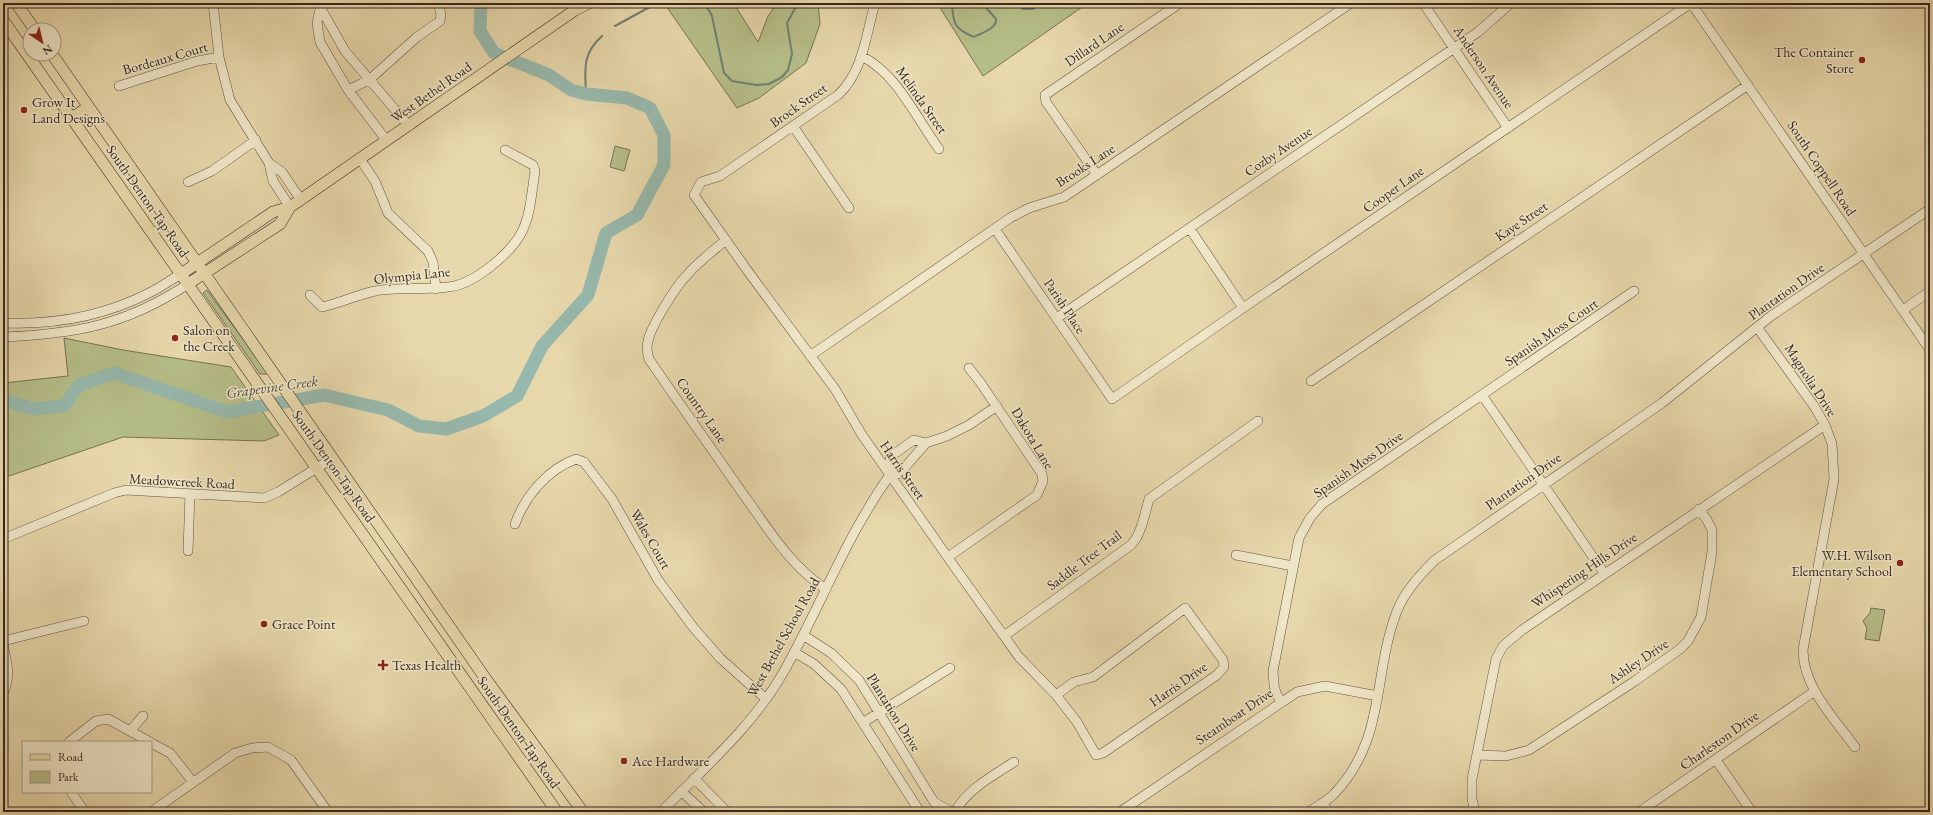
<svg xmlns="http://www.w3.org/2000/svg" width="1933" height="815" font-family="'EB Garamond',serif">
<style>
.green{fill:#b6be88;stroke:#767254}
.lines{fill:none;stroke-linecap:round;stroke-linejoin:round}
.stream{stroke:#707f75;stroke-width:2}
.river{stroke:#97b9ad;stroke-width:13}
.minor-casing{stroke:#625343;stroke-width:10}
.major-casing{stroke:#362720;stroke-width:12}
.minor{stroke:#efe6c8;stroke-width:9}
.major{stroke:#e7d8ab;stroke-width:11}
.poi-dot{fill:#8f2418;stroke:#efe6c8;stroke-width:1.5}
.labels{text-anchor:middle;stroke-width:3;stroke-linejoin:round;paint-order:stroke}
.street-label{font-size:14px;fill:#362720;stroke:#efe6c8}
.poi-label{font-size:14px;fill:#362720;stroke:#efe6c8;text-anchor:start}
.water-label{font-size:15px;font-style:italic;fill:#4e4c43;stroke:#efe6c8}
</style>
<rect width="100%" height="100%" fill="#e7d8ab"/>
<filter id="stains"><feTurbulence type="fractalNoise" baseFrequency=".005" numOctaves="4"/><feColorMatrix values="0 0 0 0 .2 0 0 0 0 .09 0 0 0 0 .02 0 0 0 .5 -.17"/></filter>
<radialGradient id="worn" r=".72"><stop offset=".6" stop-color="#630" stop-opacity="0"/><stop offset="1" stop-color="#630" stop-opacity=".3"/></radialGradient>
<path class="green" d="M664,3h67l5,4 22,35 10,-26 9,-13h41l2,21 -14,39 -47,35 -22,10z
M937,3h151l-105,73z
M615,146l15,4 -6,21 -14,-4z
M207,290c20,28 41,55 62,84h-9l-57,-81z
M64,338l59,12 108,17 48,68 -15,6 -141,-4 -120,41v-95l65,-7z
M1871,608l14,2 -6,31 -14,-2 2,-11 -4,-7 7,-8z"/>
<g class="lines">
<path class="stream" d="M705,3l7,13 12,57 8,8 24,4 13,-1 13,-7 6,-7 4,-16 -5,-31 11,-20
M952,3c1,20 2,26 22,34 7,-4 23,-8 22,-18l-14,-16
M1016,3l7,6h10l6,-6
M615,26l42,-23
M586,94c-1,-25 -4,-40 16,-58"/>
<path class="river" d="M3,400l30,9 31,-3 15,-21 35,-12 113,39 97,-17 64,15 31,16 27,3 37,-13 34,-20 25,-50 46,-51 18,-62 31,-18 27,-50v-30l-14,-27 -23,-10 -41,-4 -15,-4 -22,-15 -55,-22 -14,-22 1,-28"/>
<g class="minor-casing">
<path id="minor" d="M213,3l6,54 11,43 39,63 4,18 17,26
M875,3c-9,32 -12,69 -37,92l-118,81 -19,6 -7,13 53,75 88,119 27,46 94,134 63,88 37,38 21,27 19,33 7,-2 114,-78 7,-8 -1,-7 -38,-52 -92,69 -19,5 -18,13
M1423,3l85,125
M1691,3l239,347
M320,7l25,44 64,75
M320,9l-3,14 3,19 28,48 39,51
M861,56c36,17 55,62 78,93
M119,86l78,-25 22,-4
M348,90l21,-10 48,-43 23,-16 1,-7 -3,-11
M793,126l56,82
M360,159l15,22 13,32 40,38 5,11 3,27
M269,163l13,9 19,28
M1097,175l-51,-73 -1,-7 135,-92
M188,182l24,-11 44,-31
M995,229l117,170 131,-91 448,-305
M1190,229l53,79
M726,240c-13,11 -28,22 -39,35 -11,11 -36,51 -39,66 -2,7 -1,12 1,18 31,46 63,90 94,135 25,34 47,72 83,95
M310,295l12,12c18,-4 35,-12 53,-16 22,-4 50,-1 73,-4 13,-1 27,-9 38,-17 43,-32 42,-49 49,-99l-2,-6 -28,-15
M1903,310l27,-19
M1057,318l421,-286 33,-29
M3,323c50,2 101,-7 146,-30 11,-5 21,-13 32,-19
M1757,327l57,79 11,19 7,19 2,35 -31,171c0,37 31,68 52,97
M3,337c73,-3 123,-12 185,-53
M810,356l200,-138 19,-10 35,-11 287,-194
M1311,381l437,-296
M1482,395l122,178
M890,475l10,-2 26,-30 21,-7 22,-11 28,-19
M890,475v-16l1,-3 23,-16 12,3
M515,524c10,-28 33,-55 61,-65l8,3 28,37 46,81 35,47 27,31 46,41
M3,539l111,-46 12,-3 138,8 14,-6 55,-34
M188,551l2,-57
M1236,555l57,11
M948,557l89,-62 6,-14 -1,-7 -62,-92 -11,-14
M803,635l28,18 28,27 75,122 18,10
M1004,636l127,-91 6,-8 5,-12 7,-26 109,-78
M3,641l81,-20
M3,645c4,17 8,32 0,49
M794,652l20,12 27,25 79,123
M1281,701c-8,-9 -7,-19 -8,-30l26,-133 11,-20 12,-14 312,-213
M864,722l86,-54
M130,731l13,-15
M69,742l27,-21 12,-2 42,23
M151,743l19,10 23,29
M1477,755l29,1 23,-6 106,-69 45,-32 8,-8 13,-24 11,-65v-22l-5,-10 -8,-11
M1716,760l36,52
M694,778l33,34
M681,791l23,21
M71,792l14,20
M1322,803l7,9
M151,812l84,-59 17,-5 16,-1 23,13 37,52
M661,812c43,-44 91,-85 122,-139 37,-65 63,-137 107,-198
M955,812c12,-23 38,-36 59,-50
M1120,812l177,-120 28,-6 53,10
M1309,812c8,-6 18,-11 25,-18 53,-56 38,-118 63,-183 8,-20 23,-36 38,-51l227,-157 109,-87 159,-107
M1475,812l-3,-13v-20l24,-120 7,-13 19,-16 303,-205
M1639,812l176,-121"/>
</g>
<g class="major-casing">
<path id="major" d="M16,3l19,27
M3,20l554,792
M52,54l431,621 100,137
M72,118l16,-11
M181,274l92,-62 17,-5 285,-197 14,-7
M188,284l92,-60 10,-17"/>
</g>
<use href="#minor" class="minor"/>
<use href="#major" class="major"/>
</g>
<g class="poi-dot">
<circle cx="1862" cy="60" r="4"/>
<circle cx="24" cy="110" r="4"/>
<circle cx="175" cy="338" r="4"/>
<circle cx="1900" cy="563" r="4"/>
<circle cx="264" cy="624" r="4"/>
<path d="M381 659h4v4h4v4h-4v4h-4v-4h-4v-4h4z"/>
<circle cx="624" cy="761" r="4"/>
</g>
<g class="labels">
<g class="street-label">
<text transform="translate(1094 44) rotate(-34)" y="5">Dillard Lane</text>
<text transform="translate(165 58) rotate(-16)" y="5">Bordeaux Court</text>
<text transform="translate(1484 67) rotate(56)" y="5">Anderson Avenue</text>
<text transform="translate(431 92) rotate(-35)" y="5">West Bethel Road</text>
<text transform="translate(922 100) rotate(55)" y="5">Melinda Street</text>
<text transform="translate(798 105) rotate(-35)" y="5">Brock Street</text>
<text transform="translate(1278 151) rotate(-34)" y="5">Cozby Avenue</text>
<text transform="translate(1085 165) rotate(-33)" y="5">Brooks Lane</text>
<text transform="translate(1822 168) rotate(56)" y="5">South Coppell Road</text>
<text transform="translate(1393 189) rotate(-35)" y="5">Cooper Lane</text>
<text transform="translate(148 201) rotate(55)" y="5">South Denton Tap Road</text>
<text transform="translate(1521 221) rotate(-34)" y="5">Kaye Street</text>
<text transform="translate(412 275) rotate(-6)" y="5">Olympia Lane</text>
<text transform="translate(1786 291) rotate(-35)" y="5">Plantation Drive</text>
<text transform="translate(1065 306) rotate(56)" y="5">Parish Place</text>
<text transform="translate(1551 332) rotate(-34)" y="5">Spanish Moss Court</text>
<text transform="translate(1811 380) rotate(57)" y="5">Magnolia Drive</text>
<text transform="translate(702 410) rotate(55)" y="5">Country Lane</text>
<text transform="translate(1033 438) rotate(59)" y="5">Dakota Lane</text>
<text transform="translate(1358 464) rotate(-35)" y="5">Spanish Moss Drive</text>
<text transform="translate(334 466) rotate(55)" y="5">South Denton Tap Road</text>
<text transform="translate(903 470) rotate(55)" y="5">Harris Street</text>
<text transform="translate(182 481) rotate(3)" y="5">Meadowcreek Road</text>
<text transform="translate(1523 481) rotate(-35)" y="5">Plantation Drive</text>
<text transform="translate(651 539) rotate(60)" y="5">Wales Court</text>
<text transform="translate(1084 560) rotate(-37)" y="5">Saddle Tree Trail</text>
<text transform="translate(1584 570) rotate(-34)" y="5">Whispering Hills Drive</text>
<text transform="translate(783 637) rotate(-61)" y="5">West Bethel School Road</text>
<text transform="translate(1638 661) rotate(-34)" y="5">Ashley Drive</text>
<text transform="translate(1178 684) rotate(-35)" y="5">Harris Drive</text>
<text transform="translate(894 712) rotate(58)" y="5">Plantation Drive</text>
<text transform="translate(1234 716) rotate(-34)" y="5">Steamboat Drive</text>
<text transform="translate(519 732) rotate(55)" y="5">South Denton Tap Road</text>
<text transform="translate(1719 740) rotate(-35)" y="5">Charleston Drive</text>
</g>
<g class="poi-label">
<text x="1854" y="57" text-anchor="end">The Container<tspan x="1854" dy="16">Store</tspan></text>
<text x="32" y="107">Grow It<tspan x="32" dy="16">Land Designs</tspan></text>
<text x="183" y="335">Salon on<tspan x="183" dy="16">the Creek</tspan></text>
<text x="1892" y="560" text-anchor="end">W.H. Wilson<tspan x="1892" dy="16">Elementary School</tspan></text>
<text x="272" y="629">Grace Point</text>
<text x="392" y="670">Texas Health</text>
<text x="632" y="766">Ace Hardware</text>
</g>
<g class="water-label">
<text transform="translate(272 387) rotate(-8)" y="5">Grapevine Creek</text>
</g>
</g>
<rect width="1933" height="815" fill="none" stroke="#e7d8ab" stroke-width="16"/>
<rect x="4" y="4" width="1925" height="807" fill="none" stroke="#362720" stroke-width="2"/>
<rect x="8" y="8" width="1917" height="799" fill="none" stroke="#362720"/>
<rect x="22" y="741" width="130" height="52" fill="#efe6c8" stroke="#a59a85"/>
<rect x="30" y="754" width="20" height="6" fill="#e7d8ab" stroke="#a59a85"/>
<text x="58" y="761" font-size="12" fill="#362720">Road</text>
<rect x="30" y="771" width="20" height="12" fill="#b6be88" stroke="#a59a85"/>
<text x="58" y="781" font-size="12" fill="#362720">Park</text>
<g transform="translate(42 42) rotate(145)"><circle r="19" fill="#efe6c8" stroke="#a59a85"/>
<path d="M0-3L7 15L0 10L-7 15Z" fill="#8f2418"/>
<text y="-6" font-size="11" font-weight="bold" text-anchor="middle" fill="#362720">N</text>
</g>
<rect width="100%" height="100%" filter="url(#stains)"/>
<rect width="100%" height="100%" fill="url(#worn)"/>
</svg>
